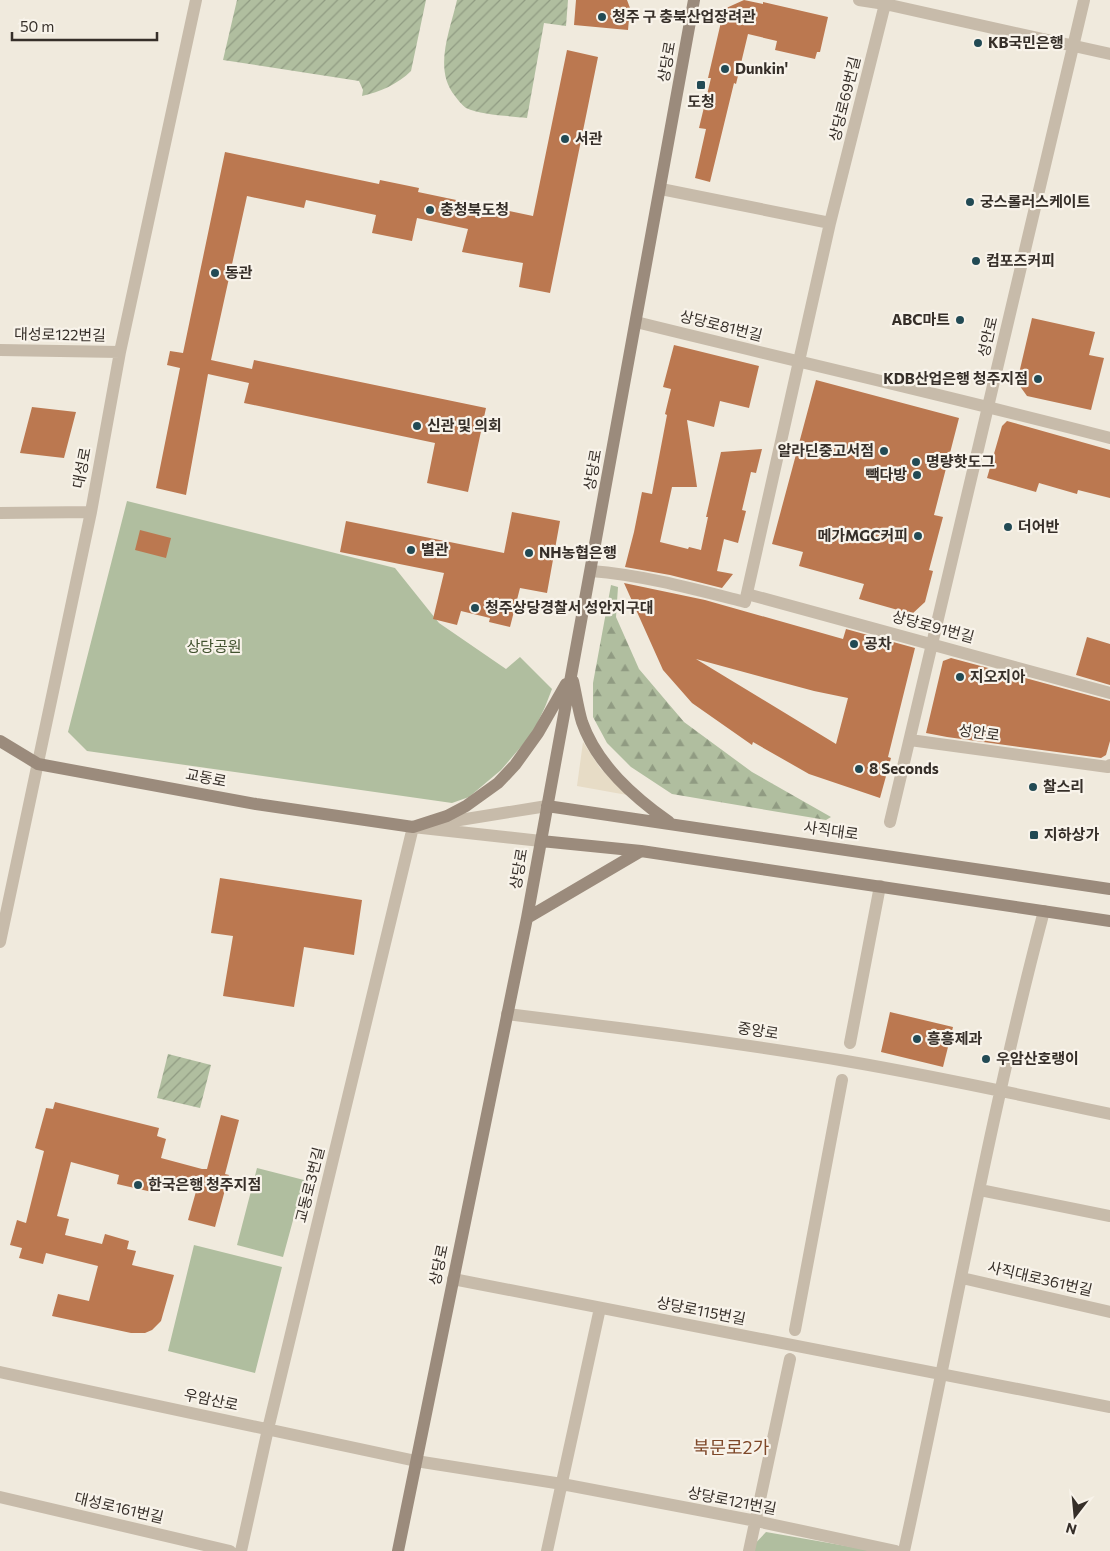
<svg xmlns="http://www.w3.org/2000/svg" width="1110" height="1551" font-family="Commissioner,'Noto Sans KR',sans-serif">
<style>
.forest{fill:url(#forest-firs)}
.park{fill:#b0be9f}
.garden{fill:url(#garden-furrows)}
.plaza{fill:#e7dcc6}
.building{fill:#bb7850;fill-rule:evenodd}
.lines{fill:none;stroke-linecap:round;stroke-linejoin:round}
.street{stroke:#c7bbaa;stroke-width:12}
.secondary{stroke:#9b8b7c;stroke-width:12}
.poi-dot{fill:#224a54;stroke:#f8f3ea;stroke-width:2}
.labels{text-anchor:middle;stroke-width:4.5;stroke-linejoin:round;paint-order:stroke}
.poi-label{font-size:15px;font-weight:bold;fill:#362f29;stroke:#f8f3ea;text-anchor:start}
.street-label{font-size:15px;fill:#362f29;stroke:#f8f3ea}
.park-label{font-size:15px;fill:#41522f;stroke:#f8f3ea}
.quarter-label{font-size:18px;fill:#7e4829;stroke:#f8f3ea}
</style>
<defs>
<pattern id="forest-firs" width="22" height="20" patternUnits="userSpaceOnUse" patternTransform="scale(1.25)"><rect width="22" height="20" fill="#b0be9f"/><path d="M5 1l3.5 6h-7zM16 11l3.5 6h-7z" fill="#909b82"/></pattern>
<pattern id="garden-furrows" width="10" height="10" patternUnits="userSpaceOnUse" patternTransform="scale(1.25)"><rect width="10" height="10" fill="#b0be9f"/><path d="M-1 1l2-2M0 10L10 0M9 11l2-2" fill="none" stroke="#909b82"/></pattern>
</defs>
<rect width="100%" height="100%" fill="#f0eadd"/>
<path class="forest" d="M611,585l7,2 -2,30 23,52 45,53 68,50 79,45 -5,3 -154,-26 -41,-27 -24,-24 -14,-26v-34z"/>
<path class="park" d="M127,501l268,67 44,55 67,46 14,-12 32,32 -7,18 -13,27 -31,36 -32,27 -17,6 -365,-52 -19,-19z
M257,1168l47,12 -21,77 -46,-12z
M194,1245l88,22 -27,106 -87,-22z
M766,1532l109,19h-125v-2z"/>
<path class="garden" d="M237,0h189l-15,71c-13,13 -31,21 -49,25l1,-6 -4,-9 -136,-21z
M457,0h111l-2,26 -22,-3 -17,95c-17,-2 -46,-3 -61,-10 -4,-3 -8,-8 -11,-12 -22,-27 -5,-65 2,-96z
M168,1054l43,11 -11,43 -43,-10z"/>
<path class="plaza" d="M583,742l17,26 27,27 -50,-9z"/>
<path class="building" d="M576,0h51l3,8 -2,22 -54,-5z
M744,0l19,4v-2l65,15 -8,35h-3l-2,7 -40,-9 2,-9 -29,-7 -12,50 -2,-1 -24,99 -15,-4 11,-49 -7,-1 12,-50h-3l16,-69z
M567,50l31,7 -48,236 -31,-6 4,-24 -61,-11 6,-23 -51,-11 -5,23 -40,-8 4,-18 -70,-15 -2,8 -57,-12 -36,164 41,9 2,-9 232,48 -18,84 -41,-9 8,-40 -191,-40 5,-20 -41,-9 -22,121 -30,-7 24,-120 -13,-3 3,-14 13,2 42,-201 154,32 1,-4 39,8 -1,4 115,24z
M1032,318l63,14 -6,23 15,3 -13,52 -64,-14 -10,-14z
M674,345l85,21 -10,42 -29,-7 -6,26 -27,-7 10,67h-25l-12,55 28,7 1,-2 12,3 7,-33h-2l15,-65 41,-3 -6,24 -5,-1 -9,38 4,1 -8,32 -14,-4 -7,32 16,3 -11,14 -52,-13 -45,-8 9,-35 8,-40 10,2 15,-79 -2,-1 6,-25 -8,-2z
M816,380l143,38 -25,97 9,2 -14,53 4,1 -8,31 -13,12 -53,-15 5,-15 -65,-18 4,-14 -31,-8z
M32,407l44,5 -12,46 -44,-5z
M1007,421l103,29v48l-32,-8 -1,4 -38,-11 -3,9 -49,-14 15,-52z
M512,512l48,9 -13,72 -27,-5 -10,39 -21,-5 1,-4 -29,-7 -4,14 -24,-6 11,-46 -104,-21 6,-31 158,32z
M140,530l31,8 -5,20 -31,-8z
M624,583l81,17 138,39 3,-10 69,19 -27,109 3,1 -11,40 -71,-24 -56,-32 -1,3 -60,-42 -29,-33zM696,659l118,32 34,7 -12,46z
M1087,637l23,7v41l-34,-10z
M951,658l159,43v40l-4,14 -5,3 -154,-21 -21,-4 17,-72z
M220,878l142,22 -8,55 -50,-8 -10,60 -71,-11 10,-60 -22,-3z
M890,1012l63,15 -10,40 -62,-15z
M55,1102l104,26 -2,8 9,3 -5,19 41,11h5l14,-54 18,5 -14,54 4,1 -14,52 -27,-7 9,-32 -41,-11 -4,15 -35,-8 2,-9 -48,-13 -14,54 12,3 -4,16 37,9 3,-10 24,7 -2,8 9,2 -4,14 42,10 -13,46 -9,9 -7,3h-14l-79,-17 6,-22 31,7 9,-35 -52,-13 -3,11 -24,-6 3,-10 -12,-3 7,-25 9,3 18,-72 -9,-3 11,-40 7,1z"/>
<g class="lines">
<path class="street" d="M859,0l26,4 225,50
M661,189l169,34
M636,322c158,39 317,75 474,116
M0,350l120,2
M0,513l91,-1
M591,571c52,4 103,18 154,31l85,-379 56,-223
M747,594l363,99
M910,740l198,27 2,-2
M890,822l194,-822
M435,824l112,-18
M413,827l128,14
M0,942l91,-430 29,-160 76,-352
M507,1014c113,14 226,28 339,47 88,15 176,34 264,53
M850,1043l30,-157
M980,1190l130,26
M962,1278l148,34
M453,1279l657,128
M795,1330l47,-250
M0,1372l416,89 146,23 194,37 140,30
M0,1497l230,54
M241,1551l27,-122 145,-602
M547,1551l53,-243
M749,1551l41,-192
M904,1551c47,-213 84,-429 140,-640"/>
<path class="secondary" d="M573,681c3,13 5,28 9,41 15,43 52,75 87,100
M0,741l38,23 218,40 157,23 34,-11 19,-10 32,-23 17,-18 23,-32 28,-49
M547,806l563,83
M541,841l100,10 469,70
M527,918l114,-67
M398,1551l129,-633 167,-918"/>
</g>
<g class="poi-dot">
<circle cx="602" cy="17" r="5"/>
<circle cx="978" cy="43" r="5"/>
<circle cx="725" cy="69" r="5"/>
<rect x="696" y="80" width="10" height="10" rx="2.5"/>
<circle cx="565" cy="139" r="5"/>
<circle cx="970" cy="202" r="5"/>
<circle cx="430" cy="210" r="5"/>
<circle cx="976" cy="261" r="5"/>
<circle cx="215" cy="273" r="5"/>
<circle cx="960" cy="320" r="5"/>
<circle cx="1038" cy="379" r="5"/>
<circle cx="417" cy="426" r="5"/>
<circle cx="884" cy="451" r="5"/>
<circle cx="916" cy="462" r="5"/>
<circle cx="917" cy="475" r="5"/>
<circle cx="1008" cy="527" r="5"/>
<circle cx="918" cy="536" r="5"/>
<circle cx="411" cy="550" r="5"/>
<circle cx="529" cy="553" r="5"/>
<circle cx="475" cy="608" r="5"/>
<circle cx="854" cy="644" r="5"/>
<circle cx="960" cy="677" r="5"/>
<circle cx="859" cy="769" r="5"/>
<circle cx="1033" cy="787" r="5"/>
<rect x="1029" y="830" width="10" height="10" rx="2.5"/>
<circle cx="917" cy="1039" r="5"/>
<circle cx="986" cy="1059" r="5"/>
<circle cx="138" cy="1185" r="5"/>
</g>
<g class="labels">
<g class="poi-label">
<text x="612" y="22">청주 구 충북산업장려관</text>
<text x="988" y="48">KB국민은행</text>
<text x="735" y="74">Dunkin'</text>
<text x="701" y="107" text-anchor="middle">도청</text>
<text x="575" y="144">서관</text>
<text x="980" y="207">궁스롤러스케이트</text>
<text x="440" y="215">충청북도청</text>
<text x="986" y="266">컴포즈커피</text>
<text x="225" y="278">동관</text>
<text x="950" y="325" text-anchor="end">ABC마트</text>
<text x="1028" y="384" text-anchor="end">KDB산업은행 청주지점</text>
<text x="427" y="431">신관 및 의회</text>
<text x="874" y="456" text-anchor="end">알라딘중고서점</text>
<text x="926" y="467">명량핫도그</text>
<text x="907" y="480" text-anchor="end">빽다방</text>
<text x="1018" y="532">더어반</text>
<text x="908" y="541" text-anchor="end">메가MGC커피</text>
<text x="421" y="555">별관</text>
<text x="539" y="558">NH농협은행</text>
<text x="485" y="613">청주상당경찰서 성안지구대</text>
<text x="864" y="649">공차</text>
<text x="970" y="682">지오지아</text>
<text x="869" y="774">8 Seconds</text>
<text x="1043" y="792">찰스리</text>
<text x="1044" y="840">지하상가</text>
<text x="927" y="1044">흥흥제과</text>
<text x="996" y="1064">우암산호랭이</text>
<text x="148" y="1190">한국은행 청주지점</text>
</g>
<g class="street-label">
<text transform="translate(667 62) rotate(-80)" y="5">상당로</text>
<text transform="translate(845 99) rotate(-76)" y="5">상당로69번길</text>
<text transform="translate(721 326) rotate(14)" y="5">상당로81번길</text>
<text transform="translate(60 335) rotate(1)" y="5">대성로122번길</text>
<text transform="translate(988 337) rotate(-77)" y="5">성안로</text>
<text transform="translate(82 468) rotate(-79)" y="5">대성로</text>
<text transform="translate(593 470) rotate(-80)" y="5">상당로</text>
<text transform="translate(933 627) rotate(15)" y="5">상당로91번길</text>
<text transform="translate(979 733) rotate(8)" y="5">성안로</text>
<text transform="translate(206 778) rotate(11)" y="5">교동로</text>
<text transform="translate(831 831) rotate(8)" y="5">사직대로</text>
<text transform="translate(519 869) rotate(-80)" y="5">상당로</text>
<text transform="translate(758 1031) rotate(9)" y="5">중앙로</text>
<text transform="translate(310 1185) rotate(-76)" y="5">교동로3번길</text>
<text transform="translate(439 1265) rotate(-78)" y="5">상당로</text>
<text transform="translate(1040 1279) rotate(13)" y="5">사직대로361번길</text>
<text transform="translate(701 1311) rotate(11)" y="5">상당로115번길</text>
<text transform="translate(211 1400) rotate(12)" y="5">우암산로</text>
<text transform="translate(732 1501) rotate(11)" y="5">상당로121번길</text>
<text transform="translate(119 1508) rotate(13)" y="5">대성로161번길</text>
</g>
<g class="park-label">
<text x="214" y="652">상당공원</text>
</g>
<g class="quarter-label">
<text x="731" y="1454">북문로2가</text>
</g>
</g>
<g transform="translate(1075 1516) rotate(196)" stroke="#f8f3ea" stroke-width="4" paint-order="stroke">
<path d="M0-4L9 19L0 12L-9 19Z" fill="#362f29"/>
<text y="-8" font-size="14" font-weight="bold" text-anchor="middle" fill="#362f29">N</text>
</g>
<path d="M12 32v8h145v-8" fill="none" stroke="#362f29" stroke-width="2.5"/>
<text x="20" y="32" font-size="15" fill="#362f29" stroke="#f8f3ea" stroke-width="4" paint-order="stroke">50 m</text>
</svg>
